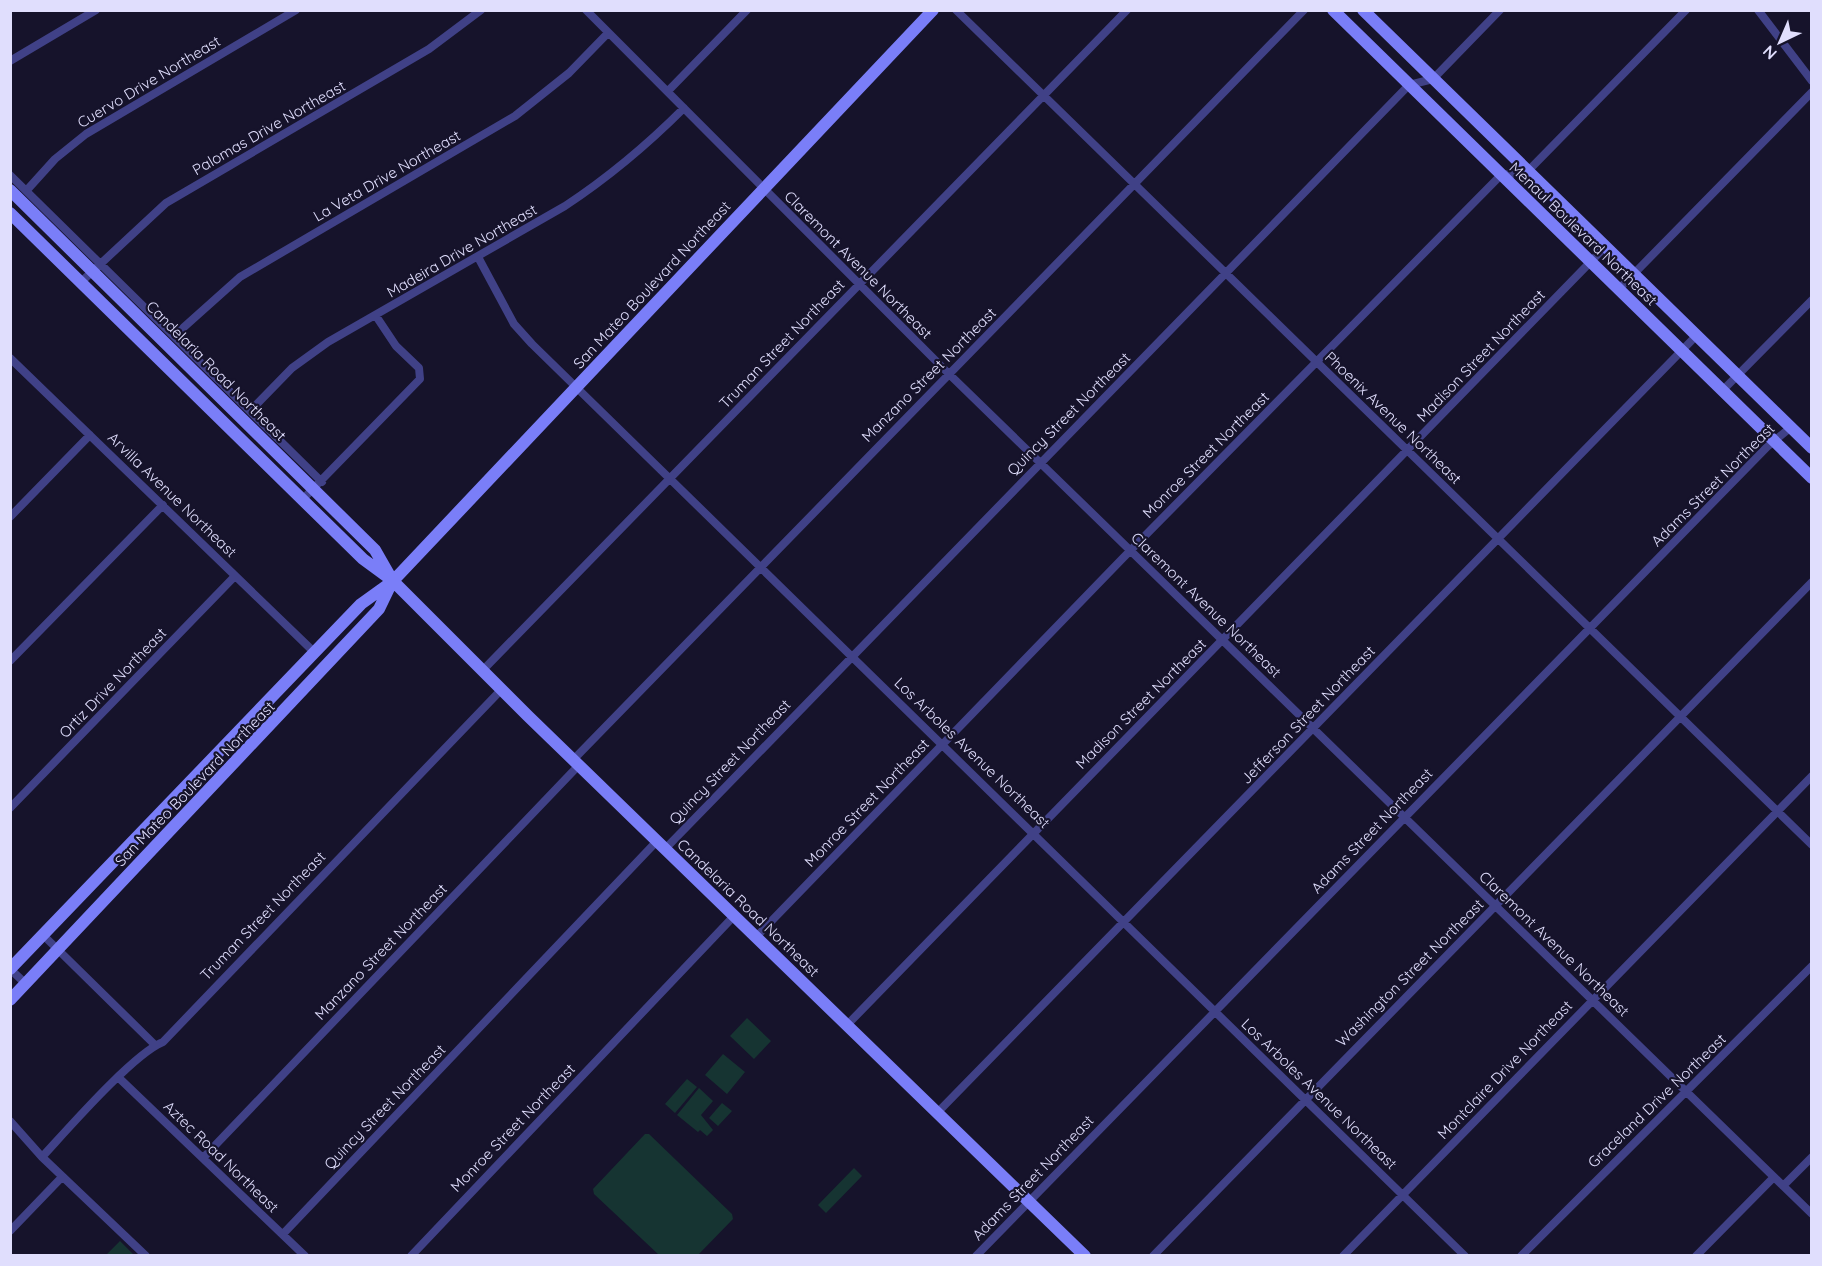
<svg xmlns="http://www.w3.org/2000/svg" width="1822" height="1266" font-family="Quicksand,sans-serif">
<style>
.green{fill:#163432}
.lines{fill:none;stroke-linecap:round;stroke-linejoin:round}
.street{stroke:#404187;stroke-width:8}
.secondary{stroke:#7a7ef8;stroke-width:12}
.labels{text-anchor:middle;stroke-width:4.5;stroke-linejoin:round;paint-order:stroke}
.street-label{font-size:15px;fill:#e0defd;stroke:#16132b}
</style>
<rect width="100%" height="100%" fill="#16132b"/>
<path class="green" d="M747,1018l24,23 -17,18 -24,-23z
M723,1054l22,18 -18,22 -22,-19z
M687,1079l10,8 -22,26 -10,-9z
M699,1088l14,13 -12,14 12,15 -6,6 -7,-6 -2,2 -21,-17z
M722,1103l10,8 -14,15 -9,-8z
M645,1134h4l83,80 1,5 -35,36h-39l-65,-61 -1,-5z
M854,1168l8,8 -36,37 -8,-8z
M120,1241l14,14h-28z"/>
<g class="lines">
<path class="street" d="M586,10l363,364 863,840
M956,10l856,835
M1758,10l54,71
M10,61l86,-51
M668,91l79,-81
M10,175l312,307
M27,190l28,-31 31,-25 210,-124
M478,257l36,67 18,20 933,912
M81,282l85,-79 263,-154 52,-39
M1618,290l194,-198
M174,336l66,-59 275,-161 54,-43 39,-40
M10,358l304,294
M1722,391l90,-91
M250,411l42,-43 36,-26 237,-136c44,-29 82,-61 119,-98
M302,500l118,-121 -1,-11 -23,-22 -20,-30
M10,517l80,-82
M10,661l153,-156
M482,671l645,-661
M573,760l731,-750
M10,808l225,-232
M665,849l744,-764 24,-6 67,-69
M43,935l112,110
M756,937l367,-379 378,-383 26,-3 159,-162
M10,969l16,15
M848,1024l757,-777
M119,1078l186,178
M938,1112l758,-776
M10,1121l32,36 104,99
M42,1157c25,-27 91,-103 121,-115l338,-352
M203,1158l376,-393
M1783,1186l29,-29
M10,1231l52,-54
M283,1234l374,-393
M411,1256l323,-340
M976,1256l791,-809 23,-19
M1153,1256l659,-674
M1343,1256l469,-480
M1521,1256l291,-290
M1696,1256l78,-79"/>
<path class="secondary" d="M1333,10l479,468
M1363,10l449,438
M10,190l365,360 16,28
M10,213l353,346 30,22 135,135 557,540
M10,969l351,-365 32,-23 540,-571
M10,1000l369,-391 13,-27"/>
</g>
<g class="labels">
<g class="street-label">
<text transform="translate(149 82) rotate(-31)" y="5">Cuervo Drive Northeast</text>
<text transform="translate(269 128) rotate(-30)" y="5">Palomas Drive Northeast</text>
<text transform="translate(387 176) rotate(-30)" y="5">La Veta Drive Northeast</text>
<text transform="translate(1583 234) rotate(44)" y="5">Menaul Boulevard Northeast</text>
<text transform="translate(462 251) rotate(-30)" y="5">Madeira Drive Northeast</text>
<text transform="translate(858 265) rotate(45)" y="5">Claremont Avenue Northeast</text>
<text transform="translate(652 285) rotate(-47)" y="5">San Mateo Boulevard Northeast</text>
<text transform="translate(782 344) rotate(-46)" y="5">Truman Street Northeast</text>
<text transform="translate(1481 356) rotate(-46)" y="5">Madison Street Northeast</text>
<text transform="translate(216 371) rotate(45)" y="5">Candelaria Road Northeast</text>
<text transform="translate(929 375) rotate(-45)" y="5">Manzano Street Northeast</text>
<text transform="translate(1069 414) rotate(-45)" y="5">Quincy Street Northeast</text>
<text transform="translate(1393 418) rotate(44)" y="5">Phoenix Avenue Northeast</text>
<text transform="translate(1206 455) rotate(-45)" y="5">Monroe Street Northeast</text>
<text transform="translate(1713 485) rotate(-45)" y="5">Adams Street Northeast</text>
<text transform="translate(172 495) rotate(44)" y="5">Arvilla Avenue Northeast</text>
<text transform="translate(1206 605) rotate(44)" y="5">Claremont Avenue Northeast</text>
<text transform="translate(113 683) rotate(-46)" y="5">Ortiz Drive Northeast</text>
<text transform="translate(1141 704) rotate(-45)" y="5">Madison Street Northeast</text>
<text transform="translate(1308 715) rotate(-46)" y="5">Jefferson Street Northeast</text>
<text transform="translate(972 753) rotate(44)" y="5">Los Arboles Avenue Northeast</text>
<text transform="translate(730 762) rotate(-46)" y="5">Quincy Street Northeast</text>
<text transform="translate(195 784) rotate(-46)" y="5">San Mateo Boulevard Northeast</text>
<text transform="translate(867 803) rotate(-46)" y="5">Monroe Street Northeast</text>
<text transform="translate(1372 831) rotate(-46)" y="5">Adams Street Northeast</text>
<text transform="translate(748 908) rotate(44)" y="5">Candelaria Road Northeast</text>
<text transform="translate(263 916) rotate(-46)" y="5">Truman Street Northeast</text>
<text transform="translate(1554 944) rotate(44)" y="5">Claremont Avenue Northeast</text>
<text transform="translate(381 952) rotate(-46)" y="5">Manzano Street Northeast</text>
<text transform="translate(1410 973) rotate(-45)" y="5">Washington Street Northeast</text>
<text transform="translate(1505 1070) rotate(-46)" y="5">Montclaire Drive Northeast</text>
<text transform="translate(1319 1094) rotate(44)" y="5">Los Arboles Avenue Northeast</text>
<text transform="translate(1657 1101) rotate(-44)" y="5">Graceland Drive Northeast</text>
<text transform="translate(385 1107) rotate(-46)" y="5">Quincy Street Northeast</text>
<text transform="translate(513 1128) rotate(-46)" y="5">Monroe Street Northeast</text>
<text transform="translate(221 1157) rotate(44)" y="5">Aztec Road Northeast</text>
<text transform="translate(1033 1178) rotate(-46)" y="5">Adams Street Northeast</text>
</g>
</g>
<rect width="1822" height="1266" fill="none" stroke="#e0defd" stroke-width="24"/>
<g transform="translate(1780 42) rotate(224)" stroke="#16132b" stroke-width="4.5" paint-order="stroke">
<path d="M0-4.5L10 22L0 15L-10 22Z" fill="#e0defd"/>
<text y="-9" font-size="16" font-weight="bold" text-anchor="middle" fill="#e0defd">N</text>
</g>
</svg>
